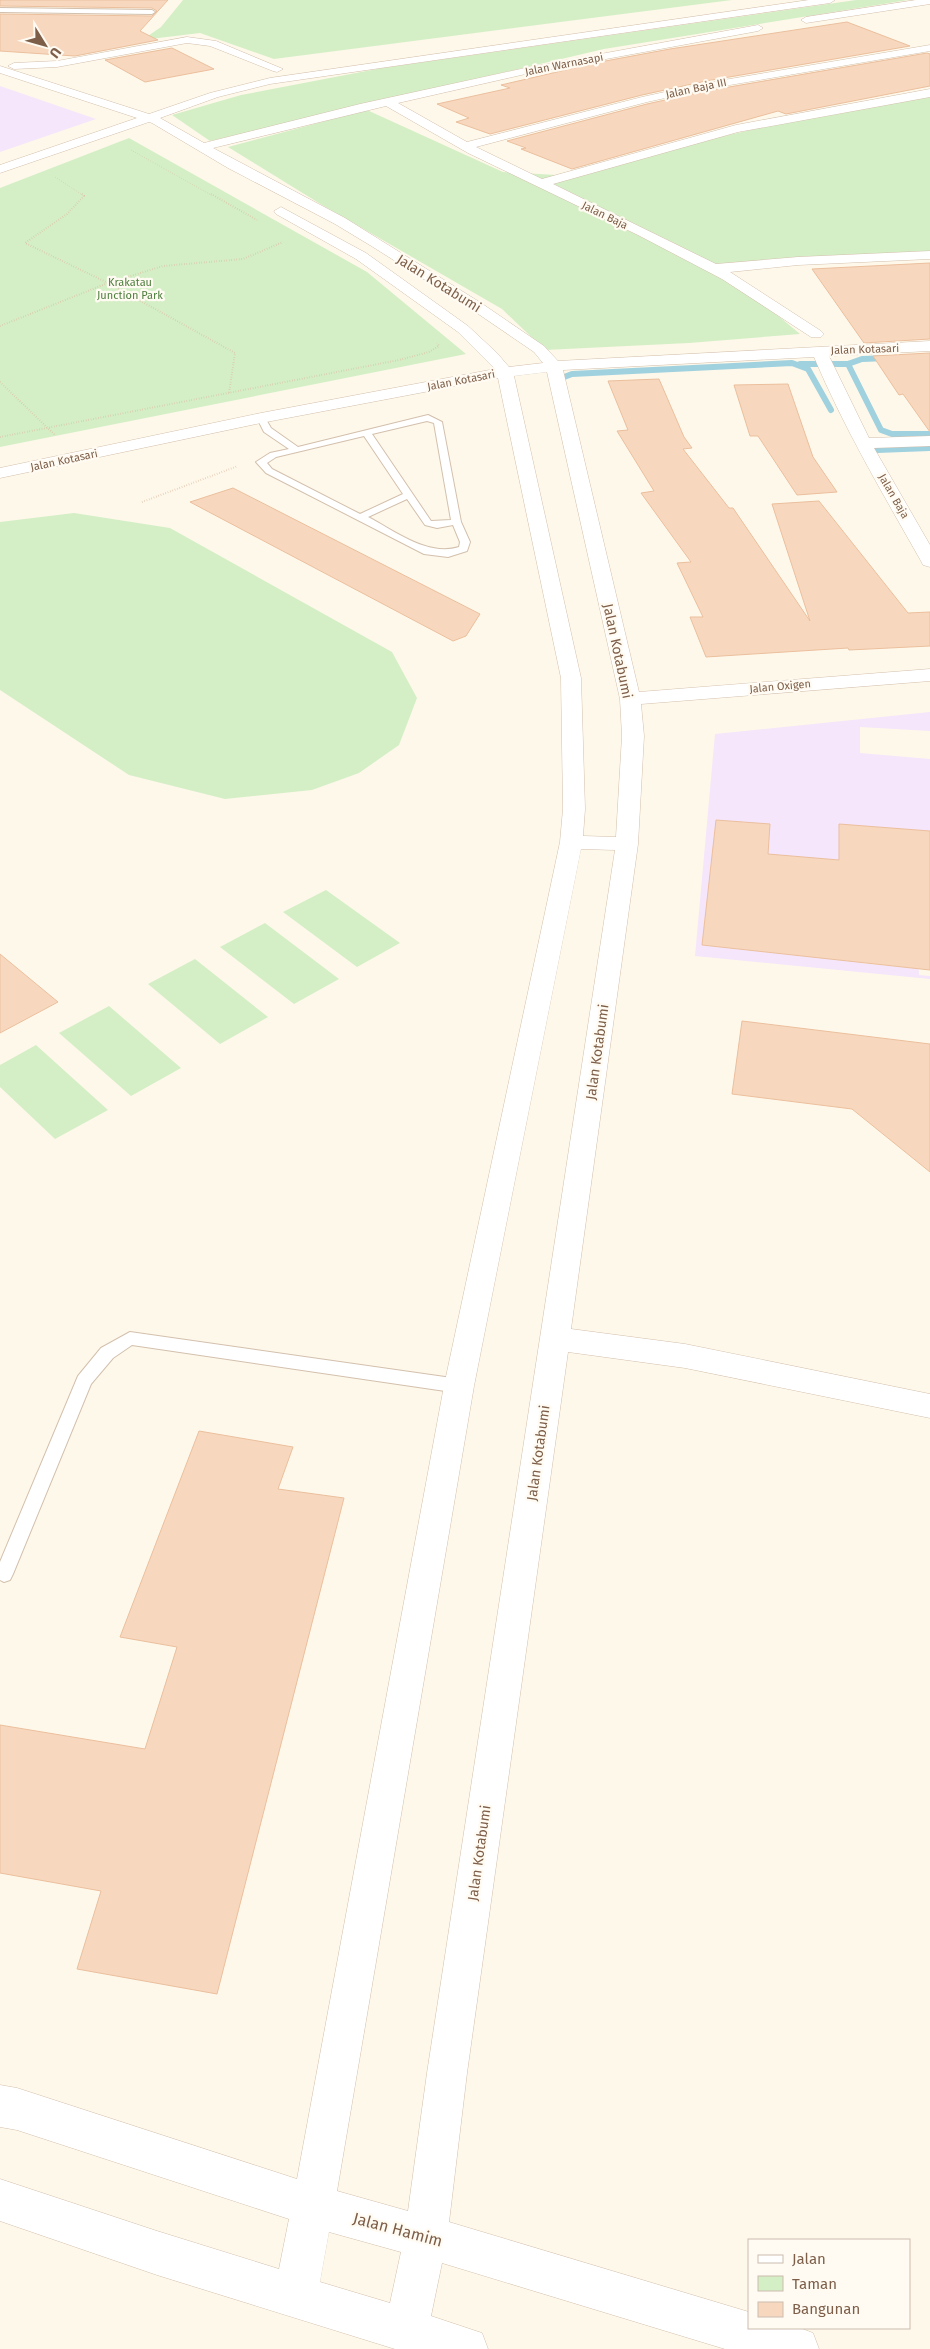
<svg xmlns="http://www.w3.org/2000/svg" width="930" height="2349" font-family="'Fira Sans',sans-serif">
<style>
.education{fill:#f5e6fb;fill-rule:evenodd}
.green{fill:#d4efc6}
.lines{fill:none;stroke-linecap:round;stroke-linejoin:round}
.stream-far1{stroke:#a0d1de;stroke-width:6}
.stream{stroke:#a0d1de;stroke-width:8}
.building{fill:#f7d8bf;stroke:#ebbf9d}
.lane-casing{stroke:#d3c0ad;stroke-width:2}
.street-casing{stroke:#d3c0ad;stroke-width:1}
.path-far1{stroke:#ddbba1;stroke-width:1;stroke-dasharray:0.5 2;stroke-linecap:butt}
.path{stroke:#ddbba1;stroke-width:2;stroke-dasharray:0.5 2;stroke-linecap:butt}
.lane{fill:#fff;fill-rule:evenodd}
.street{fill:#fff;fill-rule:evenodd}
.labels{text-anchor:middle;stroke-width:4.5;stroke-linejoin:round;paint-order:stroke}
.far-street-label{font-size:11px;fill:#7d5e49;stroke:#fffbf2}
.far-park-label{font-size:11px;fill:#4c7e3d;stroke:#fffbf2}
.street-label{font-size:14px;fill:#7d5e49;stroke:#fffbf2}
.near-street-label{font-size:16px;fill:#7d5e49;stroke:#fffbf2}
</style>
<rect width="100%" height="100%" fill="#fef8ea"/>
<path class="education" d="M0,86l96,33 -96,33z
M930,712v19l-70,-4v26l70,6v72l-91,-7v31l78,81 2,39 11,1v3l-235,-23 20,-222zM716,820l54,5 -62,73zM706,909l140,13 -1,38 -143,-15zM860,934l51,5 1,29 -52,-5z"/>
<path class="green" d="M183,0h549l-458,59 -74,-26 -58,7 19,-13z
M856,0h52l-304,49 -394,92 -38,-26 69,-20 141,-27z
M930,94v162l-210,11 80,67 -111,9 -144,7 -43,-41 -180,-104 -94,-58 139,-37 136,62 71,4 119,-33 160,-36z
M129,138l238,134 99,82 -466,93v-259z
M74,513l96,15 222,124 25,46 -18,47 -40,28 -47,17 -87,9 -96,-24 -129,-85v-168z
M326,890l74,53 -43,24 -74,-55z
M265,923l74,56 -45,25 -74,-57z
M195,959l73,58 -48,27 -72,-60z
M109,1006l72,62 -50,28 -72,-63z
M36,1045l72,65 -53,29 -55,-52v-22z"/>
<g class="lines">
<path class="stream-far1" d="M800,364h48l14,-5 26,-1
M848,364l33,66 11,4h38
M559,379l13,-5 220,-11 16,6 23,41"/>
<path class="stream" d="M877,449l53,-2"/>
</g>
<path class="building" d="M0,0h168l-28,31 18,9 -83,16 -75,-5v-37l152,2 5,-5 -5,-3 -152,-2z
M847,22l63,24 -204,35 -64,14 -152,39 -34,-12 13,-4 -32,-14 73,-16 -9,-3 99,-23 70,-13z
M172,48l42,21 -69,13 -40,-22z
M927,53l3,1v32l-144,28 -8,-3 -206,58 -51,-20 5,-1 -19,-7 140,-37 59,-13z
M930,263v76l-66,4 -52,-74z
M930,353v79l-27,-38 -4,1 -26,-39z
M659,379l25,58 8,11 -9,1 46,59h4l77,113 -38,-117 47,-3 89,112 22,-1v34l-81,4 -1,-2 -142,9 -16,-40h13l-26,-54 14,-1 -50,-69 13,-2 -37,-60 11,-1 -20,-49z
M788,384l25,73 24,35 -40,3 -39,-59h-8l-16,-51z
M233,488l247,126 -14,22 -13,5 -263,-139z
M716,820l54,4 -2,30 71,6v-36l91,7v139l-228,-25z
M0,954l58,48 -58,31z
M742,1021l188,23v128l-78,-63 -120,-15z
M199,1431l94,16 -15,42 66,9 -127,496 -140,-25 24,-78 -101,-18v-148l145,24 32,-102 -57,-10z"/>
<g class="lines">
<g class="lane-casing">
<path id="lane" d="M0,8l152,2 3,2 -3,2 -152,-2z
M428,415l14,7 19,100 9,20 -3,9 -19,6 -24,-3 -158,-81 -10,-11 14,-9 19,-4 -25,-17 -7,-14 1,-2h6l7,12 27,19zM427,421l7,2 17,97 -20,1 -59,-87zM364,436l39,58 -43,20 -88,-45 -5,-6 9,-6zM407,499l18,26 12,3 16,-3 7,17 -1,5c-31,10 -64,-16 -91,-30z
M130,1332l329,47 6,2 2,5 -2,5 -6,2 -327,-48 -19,13 -22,26 -78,190 -3,6 -6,2 -4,-2v-18l78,-186 23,-28z"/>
</g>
<g class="street-casing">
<path id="street" d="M809,0h26l-5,3 -560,81 -52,13 -58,21 44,25 156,-39 170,-37 228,-42 5,3 -5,3 -228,42 -132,30 69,39 175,-45 64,-14 224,-38v6l-224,38 -59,13 -171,45 66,32 194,-54 194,-36v8l-192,35 -185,52 163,80 82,-7 132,-6v8l-132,6 -68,7 91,59 3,3 -3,3h-10l-89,-58 -84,-44 -170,-82 -82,-47 -173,42 132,70 136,85 63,43 14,15 372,-20v10l-101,5 40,82 61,-2v10l-56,2 56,97v22l-7,-2 -2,-4c-38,-67 -77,-133 -107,-204l-251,13 76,322 291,-23v12l-289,23 3,32 -6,108 -67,485 114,15 245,50v24l-245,-50 -117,-16 -101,721 -18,149 300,90v16h51l13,5 6,16h-94l-283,-86 -11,53 51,17 6,16h-93l-238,-74 -157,-54v-42l157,52 122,38 10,-50 -272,-89 -17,-3v-42l17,3 280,91 147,-793 116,-544 3,-33 -2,-131 -63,-300 -237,45 -261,55v-10l261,-55 234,-44 -37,-37 -102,-73 -80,-45 -2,-3 7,-4 85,46 102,73 29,27 12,14 34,-4 -9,-11 -63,-43 -98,-62 -38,-23 -107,-56 -76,-45 -3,-1 -149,51v-8l137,-47 -137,-45v-7l149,48 61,-21 60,-15zM547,372l73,327 2,37 -6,101 -33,-1 2,-27 -4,-131 -67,-302zM581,849l34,1 -188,1223 -19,138 -71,-20 137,-805zM329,2232l72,20 -11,51 -70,-21z
M916,0h14v4l-124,19 -5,-3 5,-3z
M187,37l29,4 67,28 -6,3 -4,-1 -63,-25 -23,-3 -130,24 -43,2 -6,-3 6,-3 43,-2z"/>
</g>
<path class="path-far1" d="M131,150l82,46
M55,177l29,19"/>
<path class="path" d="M82,194l2,2 -17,18 -42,29 83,40 127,70 -6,40
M211,194l46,26
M0,326l108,-43 55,-17 80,-7 40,-17
M0,382l55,53
M0,437l399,-77 30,-8 10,-6 -2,-3
M142,502l96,-36"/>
<use href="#lane" class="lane"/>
<use href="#street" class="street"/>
</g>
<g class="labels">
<g class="far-street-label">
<text transform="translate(564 64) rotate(-11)" y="4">Jalan Warnasapi</text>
<text transform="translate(696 88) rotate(-12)" y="4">Jalan Baja III</text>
<text transform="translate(605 215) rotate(26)" y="4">Jalan Baja</text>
<text transform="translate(865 349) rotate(-2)" y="4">Jalan Kotasari</text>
<text transform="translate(461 380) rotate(-11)" y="4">Jalan Kotasari</text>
<text transform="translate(64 460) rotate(-12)" y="4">Jalan Kotasari</text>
<text transform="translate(894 496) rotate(60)" y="4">Jalan Baja</text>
<text transform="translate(780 686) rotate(-5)" y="4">Jalan Oxigen</text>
</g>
<g class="far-park-label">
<text x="130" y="286">Krakatau<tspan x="130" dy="13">Junction Park</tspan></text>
</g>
<g class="street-label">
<text transform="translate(439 283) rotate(32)" y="5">Jalan Kotabumi</text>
<text transform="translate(618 651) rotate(78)" y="5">Jalan Kotabumi</text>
<text transform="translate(597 1052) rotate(-82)" y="5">Jalan Kotabumi</text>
<text transform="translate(538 1453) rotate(-82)" y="5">Jalan Kotabumi</text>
<text transform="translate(479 1853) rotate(-82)" y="5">Jalan Kotabumi</text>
</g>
<g class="near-street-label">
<text transform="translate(398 2229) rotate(15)" y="6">Jalan Hamim</text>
</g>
</g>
<rect x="748" y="2239" width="162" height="90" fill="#fffbf2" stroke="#cbbcae"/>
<rect x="758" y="2255" width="25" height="8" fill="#ffffff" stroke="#cbbcae"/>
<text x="792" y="2264" font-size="15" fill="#7d5e49">Jalan</text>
<rect x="758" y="2276" width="25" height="15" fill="#d4efc6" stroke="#cbbcae"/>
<text x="792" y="2289" font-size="15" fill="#7d5e49">Taman</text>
<rect x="758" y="2302" width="25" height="15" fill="#f7d8bf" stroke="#cbbcae"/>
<text x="792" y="2314" font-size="15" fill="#7d5e49">Bangunan</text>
<g transform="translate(45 45) rotate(127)" stroke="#fffbf2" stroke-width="4" paint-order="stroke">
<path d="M0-4L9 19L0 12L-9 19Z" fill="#7d5e49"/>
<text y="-8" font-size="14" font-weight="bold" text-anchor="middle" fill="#7d5e49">U</text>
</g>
</svg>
